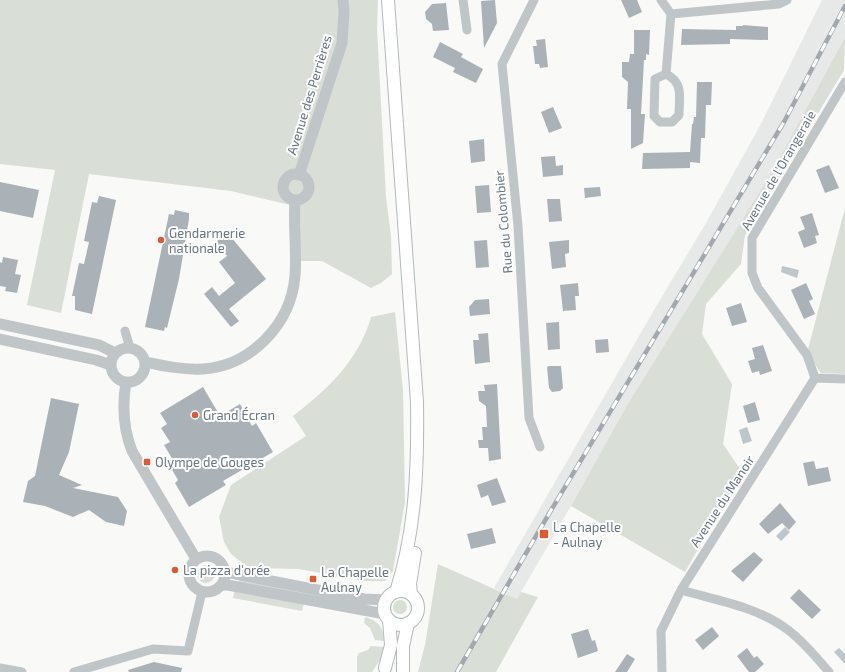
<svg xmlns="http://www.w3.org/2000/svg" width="845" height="672" font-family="'Exo 2',sans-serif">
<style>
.built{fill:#e7e8e8}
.green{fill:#d9ded6}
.water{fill:#bcc6cb}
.building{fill:#aab2b7}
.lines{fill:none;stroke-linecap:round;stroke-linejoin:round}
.secondary-casing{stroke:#b3b9bd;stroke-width:14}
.minor{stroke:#c0c5c8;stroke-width:9}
.tertiary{stroke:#c0c5c8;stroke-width:11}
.secondary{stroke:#fff;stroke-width:12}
.rail-casing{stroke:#a2a9ae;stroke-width:4.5}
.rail{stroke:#fff;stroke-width:3;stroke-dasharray:9;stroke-linecap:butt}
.poi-dot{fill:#db5b35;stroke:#fff;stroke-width:1.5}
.labels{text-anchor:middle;stroke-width:4;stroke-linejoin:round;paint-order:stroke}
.street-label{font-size:13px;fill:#667580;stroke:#fff}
.poi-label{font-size:13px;fill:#667580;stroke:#fff;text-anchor:start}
</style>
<rect width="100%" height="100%" fill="#f9f9f7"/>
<path class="built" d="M822,0h23v37l-73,135 -145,233 -56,101 -54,93 -23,-11 160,-278 52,-87 56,-101z"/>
<path class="green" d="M0,0h378l-1,29 9,168 5,39 1,38 -11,9 -10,5 -49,-27h-23v-54l-68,-16 -142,-17 -28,139 -34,-8 28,-135 -55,-6z
M845,37l-1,33 -99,165 -4,29 -35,40 -4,30 30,50 -9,60 19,28 -57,100 -114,-66 56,-101 145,-233z
M845,208v166l-24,-1 -14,-20z
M395,312l8,78 2,112 -12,69 -8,10h-22l-64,-12 -50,-1 -18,-14 -7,-12 -5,-25 12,-32 75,-49 -13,-20c35,-27 66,-56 78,-99z
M438,564l79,35 4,-7 17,5 -42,75h-78l7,-27z
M197 574a9 9 0 1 1 18 0a9 9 0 1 1-18 0Z
M240,578l118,23v3l-119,-22z
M235,589l69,14 -2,8 -69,-13z
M393 607a7 7 0 1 1 14 0a7 7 0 1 1-14 0Z
M365,617c13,4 18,9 19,24l-9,-1 -5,-12 -6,-5z
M371,646l13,1 -2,10 -10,15h-15v-15l2,-4 9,-3z"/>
<path class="water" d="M782,266l17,4 -2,8 -16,-6z
M747,427l5,14 -9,3 -4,-14z
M785,527l5,5 -9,9 -5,-5z
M839,648l6,6v10l-11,-12z"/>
<path class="building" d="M495,0l2,23 -13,25 -3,-47z
M621,0h16l5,12 -13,6z
M446,3l3,27 -16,1 -1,-7 -6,-5 -1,-7 7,-8z
M743,25l25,2v13l-38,-1v5l-49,1 1,-16 54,1v-4h7z
M634,30h16l-1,25 -3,-1v6h-2l-1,19 -2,35h4l-2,29 -12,6v-40h-4l1,-27 -6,-5v-15h7l1,-8h4z
M545,39l3,28 -8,1 -1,-4h-4l-2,-18h4l-1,-6z
M440,42l23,12 -2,3 22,12 -7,14 -23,-11 2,-4 -22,-11z
M697,82h15l-1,23h-5l-1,33h-4l-1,25 -10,-1v6l-48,1 1,-16 47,-1 2,-28h1l1,-7h2z
M553,107l9,21 -13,5 -8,-21z
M484,139l1,22 -14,2 -2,-22z
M555,156l1,10 7,-1v10l-20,2 -2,-20z
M829,165l10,23 -14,5 -9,-23z
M0,182l39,8 -6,28 -33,-7z
M489,185l2,27 -14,1 -2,-27z
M600,187l1,9 -16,2 -1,-10z
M99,196l17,4 -24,114 -17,-4v-14h-3l7,-33 5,1 5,-22 -5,-1 8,-39 5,1z
M547,199h13l2,22 -13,1z
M175,210l14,3v6l-10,60 -12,49 -2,-1 -1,4 -19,-4 24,-113 5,1z
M812,213l7,22 -4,1 2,7 -13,5 -6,-16 7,-3 -5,-12z
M226,231l40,48 -37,30 10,12 -8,6 -27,-33 8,-7 7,9 16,-13 -16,-21 8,-6 -11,-14 4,-3 -1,-2z
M487,240l2,27 -13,1 -2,-27z
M569,240v13l-4,1 1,13 -14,2 -3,-27z
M3,257l15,3 -3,14 6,1 -4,18 -12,-2 1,-4 -6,-1v-24l2,1z
M578,283l1,13h-4l1,14 -13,1 -3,-26z
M806,283l7,16 -4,2 6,13 -11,5 -13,-29z
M489,299l1,15 -20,2 -1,-9 6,-7z
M741,303l6,19 -15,4 -6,-18z
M559,322l1,27 -12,1 -2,-27z
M488,333l2,29 -15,2 -2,-24h6l-1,-6z
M608,339l1,13 -13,1 -1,-13z
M763,345l9,26 -12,4 -1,-4 -7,2 -4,-12 7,-2 -3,-11z
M549,366h12l2,22 -3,3 -8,1 -3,-4 -2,-21z
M497,384l4,75 -12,2 -1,-13h-9l-1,-8h5l-1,-13h5l-1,-21 -7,-5 -1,-10h7l-1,-6z
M203,387l17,29 20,-12 12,22 4,-3 17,29 -50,29 3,4 -37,22 -14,-24 3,-3 -10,-17 5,-3 -9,-15 6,-3 -9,-14 6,-4 -7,-11z
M51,398l28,6 -10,48 -10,23 23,10 -9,3 45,9 9,14 -3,15 -18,-4 -17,-12 -16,7 -28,-11 -22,-4 5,-21 7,-5z
M755,402l5,18 -12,3 -5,-17z
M814,461l2,8 12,-2 3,14 -23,5 -5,-23z
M497,478l9,24 -14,4 -4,-11 -7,3 -4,-13z
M780,503l16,19 -7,8 -7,-7 -14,11 -9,-10z
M492,528l4,15 -25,6 -4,-15z
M754,552l9,8 -20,22 -12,-11z
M799,589l22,21 -9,9 -22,-21z
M712,627l7,9 -16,14 -8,-10z
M588,629l4,12 3,-1 3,11 -20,7 -7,-24z
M747,648l7,10 3,-2 7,8 -9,8h-6l-12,-16z
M627,654l8,5 -8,13h-12z
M154,662l28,6 -1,4h-52l-1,-2z"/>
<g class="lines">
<g class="secondary-casing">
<path id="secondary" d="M388,0l29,402c1,64 -1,128 -21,190
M384 608a17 17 0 1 1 34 0a17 17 0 1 1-34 0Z
M411,594l-1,-10 5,-31
M385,668l6,-23 -2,-25
M403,671v-25l5,-23"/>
</g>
<path class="minor" d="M463,0l4,30
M534,0l-32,64 16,162 11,192 11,29
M661,0l10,14 108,-10 8,-4
M666,74c18,9 13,23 13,41l-7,7h-12l-6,-6 1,-37 11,-5 5,-60
M125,331l5,17
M815,378l-8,-23 -49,-67 -6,-15v-35l93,-156
M815,378l30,1
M681,590c35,10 77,17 107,40 16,12 28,27 41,42
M0,668l22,4
M74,672l79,-23 35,2 14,-59
M662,672l-1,-41 20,-41 134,-212"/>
<path class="tertiary" d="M283 187a13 13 0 1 1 26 0a13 13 0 1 1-26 0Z
M299,175l43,-132 2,-32 -1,-11
M0,324l99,21 16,8
M0,339l96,21 15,5
M111 365a17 17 0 1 1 34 0a17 17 0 1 1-34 0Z
M145,362c19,4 38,8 58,7 48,-3 88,-45 92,-93 2,-26 -2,-51 0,-76
M126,382c-4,24 -3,46 6,69l64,108
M189 574a18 18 0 1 1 36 0a18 18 0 1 1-36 0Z
M225,572l139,27 22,1
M222,584l163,30"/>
<use href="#secondary" class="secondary"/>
<g class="rail-casing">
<path id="rail" d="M457,672l93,-160 234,-390 61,-116"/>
</g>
<use href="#rail" class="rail"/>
</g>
<g class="poi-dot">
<circle cx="161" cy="240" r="4"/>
<circle cx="195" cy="415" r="4"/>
<rect x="143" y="458" width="8" height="8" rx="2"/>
<rect x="539" y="529" width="10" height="10" rx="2"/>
<circle cx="175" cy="570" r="4"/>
<rect x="309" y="575" width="8" height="8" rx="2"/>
</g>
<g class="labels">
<g class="street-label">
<text transform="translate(309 95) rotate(-73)" y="5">Avenue des Perrières</text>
<text transform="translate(778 170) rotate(-60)" y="5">Avenue de l'Orangeraie</text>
<text transform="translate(503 222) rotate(-95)" y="5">Rue du Colombier</text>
<text transform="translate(722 501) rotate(-57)" y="5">Avenue du Manoir</text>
</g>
<g class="poi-label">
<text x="169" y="238">Gendarmerie<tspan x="169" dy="15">nationale</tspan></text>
<text x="203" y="420">Grand Écran</text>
<text x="155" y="467">Olympe de Gouges</text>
<text x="553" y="532">La Chapelle<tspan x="553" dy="15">- Aulnay</tspan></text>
<text x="183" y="575">La pizza d'orée</text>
<text x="321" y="577">La Chapelle<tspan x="321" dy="15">Aulnay</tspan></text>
</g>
</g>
</svg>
